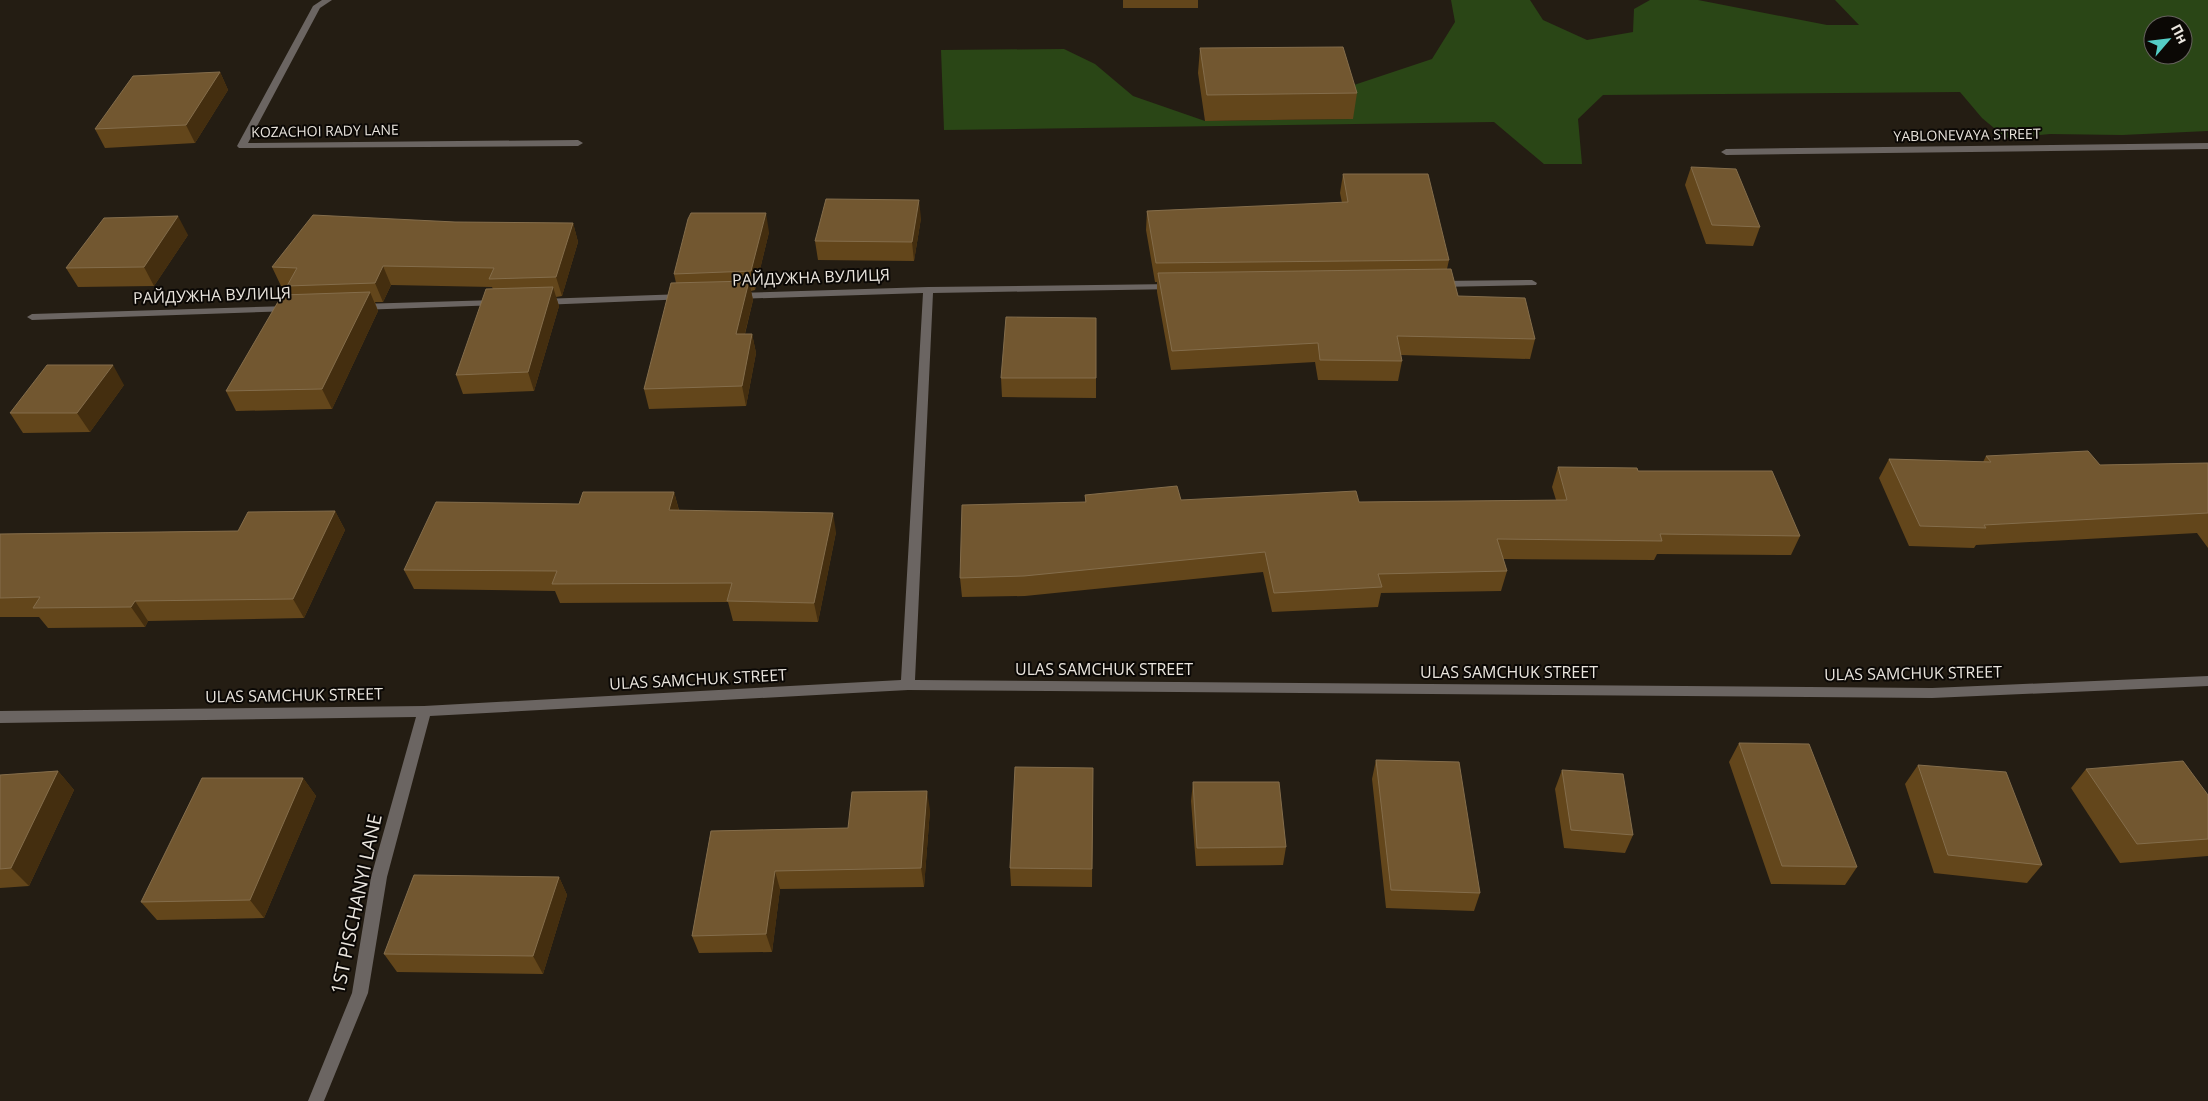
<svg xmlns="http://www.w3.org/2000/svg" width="2208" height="1101" font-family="'Open Sans',sans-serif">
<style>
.green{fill:#2a4616;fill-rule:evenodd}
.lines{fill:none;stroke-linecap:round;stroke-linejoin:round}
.street{fill:#6b6562;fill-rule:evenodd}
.wall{fill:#63461b}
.shaded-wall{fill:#442e0f}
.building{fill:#725730;stroke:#846d4b}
.labels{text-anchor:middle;stroke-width:4;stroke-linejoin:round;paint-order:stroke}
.far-street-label{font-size:14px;fill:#eae5de;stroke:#0b0805}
.street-label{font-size:16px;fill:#eae5de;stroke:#0b0805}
.near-street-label{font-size:19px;fill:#eae5de;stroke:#0b0805}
</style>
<rect width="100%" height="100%" fill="#241d13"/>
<path class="green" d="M1451,0h79l13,20 44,20 46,-8 1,-23 16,-9h48l129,25h32l-24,-25h373v131l-86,4 -72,-1 -44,4 -24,-20 -22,-26 -357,3 -25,24 4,45h-38l-50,-42 -550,8 -3,-80 123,-1 31,15 38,32 72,25 148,-2 -8,-31 87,-29 23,-37zM2153,25h30v30h-30z"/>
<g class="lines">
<path class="street" d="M322,0h10l-12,8 -72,135 330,-3 5,3 -5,3 -339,2 -2,-2 76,-140z
M2208,143v6l-482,6 -5,-3 5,-3z
M1532,280l5,3 -1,2 -97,2 -5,-3 5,-3z
M1174,284l5,3 -1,2 -245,4 -18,387 1017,8 276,-12v10l-276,12 -1024,-8 -478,26 -43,161 -19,116 -44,108h-16l44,-108 19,-116 45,-160 -416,6v-12l424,-5 477,-26 22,-387 -187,6 -5,-3 5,-3 192,-6z
M684,294l5,3 -1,2 -147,6 -5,-3 5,-3z
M496,300l4,1v4l-141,5 -5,-3 5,-3z
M289,306l4,1v4l-261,9 -5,-3 5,-3z"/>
</g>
<path class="wall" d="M1123,0h75v8h-75z
M1200,48l157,45 -4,26 -148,2 -7,-48z
M220,72l8,18 -33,53 -90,5 -10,-19z
M1691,167l69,60 -7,19 -47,-2 -21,-59z
M1343,174l106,86 -2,9 11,27 77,43 -5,20 -129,-4 1,6 -4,20 -80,-1 -3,-18 -144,8 -14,-78v-10h-2l-9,-52 1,-19 195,-8 -2,-10z
M921,218l-7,43 -96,-1 -3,-19z
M455,222l118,1 5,19 -16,54 -6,1 3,9 -25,85 -71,3 -7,-19 37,-86 -1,-2 -101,-2 -8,17h-8l3,9 -46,98 -96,2 -10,-20 65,-96 -4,-9h-6l-9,-19z
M769,232l-14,58 -4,1 2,9 -8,34h7l4,19 -10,53 -97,3 -5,-20 32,-106 -2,-9z
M188,235l-34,51 -76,1 -12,-19z
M1096,318v80l-94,-1 -1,-19z
M124,385l-34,47 -67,1 -13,-20z
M1986,456l114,9 108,-2v85l-11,-15 -221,12 -2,3 -65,-2 -30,-68 10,-19 94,3z
M1558,467l80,4 162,65 -9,19 -134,-1 -3,6 -151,-1 4,12 -6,20 -120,2 -3,14 -106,5 -9,-40 -238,24 -63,1 -2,-19 125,-76v-7l96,5 178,2 197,-2 -4,-13z
M674,492l5,18 157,22 -18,90 -85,-1 -5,-19 -168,1 -5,-12 -141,-2 -10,-19 175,-66z
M335,511l10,19 -41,88 -156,3 -3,6 -97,1 -9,-11h-39v-83l238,-3z
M1739,743l118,124 -12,18 -74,-1 -42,-122z
M1376,760l104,133 -6,18 -88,-3 -14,-129z
M1918,765l124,100 -15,18 -93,-10 -29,-89z
M1093,768l-1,119 -81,-1 -1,-18z
M2086,769l122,26v61l-88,7 -49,-75z
M1562,770l71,65 -8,18 -61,-5 -9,-59z
M58,771l16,19 -45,96 -29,2v-113z
M303,778l13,18 -52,122 -107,2 -16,-18z
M1193,782l93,65 -3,18 -87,1 -5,-65z
M930,810l-6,77 -144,2 -8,63 -73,1 -7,-17 19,-105 137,-3z
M559,877l8,18 -24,79 -146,-2 -13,-18z"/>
<path class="shaded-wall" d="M220,72l8,18 -33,53 -9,-18z
M919,200l2,18 -7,43 -2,-19z
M766,213l3,19 -14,58 -4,-19z
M178,216l10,19 -34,51 -10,-19z
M573,223l5,19 -16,54 -6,-19z
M383,266l8,19 -8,17 -8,-19z
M749,281l4,19 -13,53 -4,-19z
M553,287l6,19 -25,85 -6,-19z
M370,292l8,19 -46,98 -10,-20z
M752,334l4,19 -10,53 -4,-20z
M113,365l11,20 -34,47 -13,-19z
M674,492l5,19 -10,-1z
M335,511l10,19 -41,88 -11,-19z
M833,513l3,19 -18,90 -4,-19z
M135,601l13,20 -3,6 -14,-20z
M58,771l16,19 -45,96 -18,-18z
M303,778l13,18 -52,122 -14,-18z
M927,791l3,19 -6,77 -3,-19z
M775,871l5,18 -8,63 -6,-18z
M559,877l8,18 -24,79 -10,-18z"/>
<path class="building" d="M1343,47l14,46 -150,2 -7,-47z
M220,72l-34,53 -91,4 38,-53z
M1691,167l45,2 24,58 -48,-2z
M1343,174h85l21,86 -293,3 -9,-52 201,-9z
M826,199l93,1 -7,42 -97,-1z
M691,213h75l-15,58 -77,3 14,-55z
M313,215l142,7 118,1 -17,54 -67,2 5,-11 -111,-2 -8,17 -88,3 10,-18 -25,-1z
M178,216l-34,51 -78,1 38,-50z
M1451,269l7,27 67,2 10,41 -138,-3 5,25 -82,-1 -2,-17 -146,8 -14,-78z
M749,281l-13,53h16l-10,52 -98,3 27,-106z
M553,287l-25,85 -72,3 30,-86z
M370,292l-48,97 -96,2 56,-96z
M1006,317l90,1v60h-95z
M47,365h66l-36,48h-67z
M2088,451l12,14 108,-2v50l-224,12 2,3 -66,-2 -31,-67 102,3 -5,-6z
M1558,467l79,1 1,3h134l28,65 -140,-2 2,7 -165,-2 10,32 -129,3 4,13 -108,6 -9,-41 -241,24 -64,2 2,-73 124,-3 -1,-7 92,-9 4,14 175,-9 3,11 208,-2z
M583,492h91l-5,18 164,3 -19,90 -87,-2 5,-18 -180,1 5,-13 -153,-1 32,-68 143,2z
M335,511l-42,88 -158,2 -4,6 -98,1 7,-11 -40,1v-64l238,-3 10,-19z
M1739,743l70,1 48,123 -75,-1z
M1376,760l83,2 21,131 -89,-3z
M2183,761l25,34v44l-71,5 -51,-75z
M1918,765l88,7 36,93 -94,-10z
M1015,767l78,1 -1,101 -82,-1z
M1562,770l61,4 10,61 -62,-5z
M58,771l-47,97 -11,1v-94z
M202,778h101l-53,122 -109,2z
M1193,782h86l7,65 -89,1z
M927,791l-6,77 -146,3 -9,63 -74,2 19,-105 137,-3 4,-36z
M414,875l145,2 -26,79 -149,-2z"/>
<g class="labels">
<g class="far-street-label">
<text transform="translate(325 131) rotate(-1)" y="5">KOZACHOI RADY LANE</text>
<text transform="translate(1967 135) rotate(-1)" y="5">YABLONEVAYA STREET</text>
</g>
<g class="street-label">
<text transform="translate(811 277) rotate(-2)" y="6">РАЙДУЖНА ВУЛИЦЯ</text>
<text transform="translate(212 295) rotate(-2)" y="6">РАЙДУЖНА ВУЛИЦЯ</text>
<text x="1104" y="675">ULAS SAMCHUK STREET</text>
<text x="1509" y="678">ULAS SAMCHUK STREET</text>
<text transform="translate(1913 673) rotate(-1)" y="6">ULAS SAMCHUK STREET</text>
<text transform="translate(698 679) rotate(-3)" y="6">ULAS SAMCHUK STREET</text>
<text transform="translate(294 695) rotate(-1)" y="6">ULAS SAMCHUK STREET</text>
</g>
<g class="near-street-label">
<text transform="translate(356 904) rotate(-78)" y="7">1ST PISCHANYI LANE</text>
</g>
</g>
<g transform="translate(2168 40) rotate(62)"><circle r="24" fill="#0b0805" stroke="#64605c"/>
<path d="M0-4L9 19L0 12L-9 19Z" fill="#54cdc6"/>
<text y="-8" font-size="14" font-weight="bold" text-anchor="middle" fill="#eae5de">Пн</text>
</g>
</svg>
